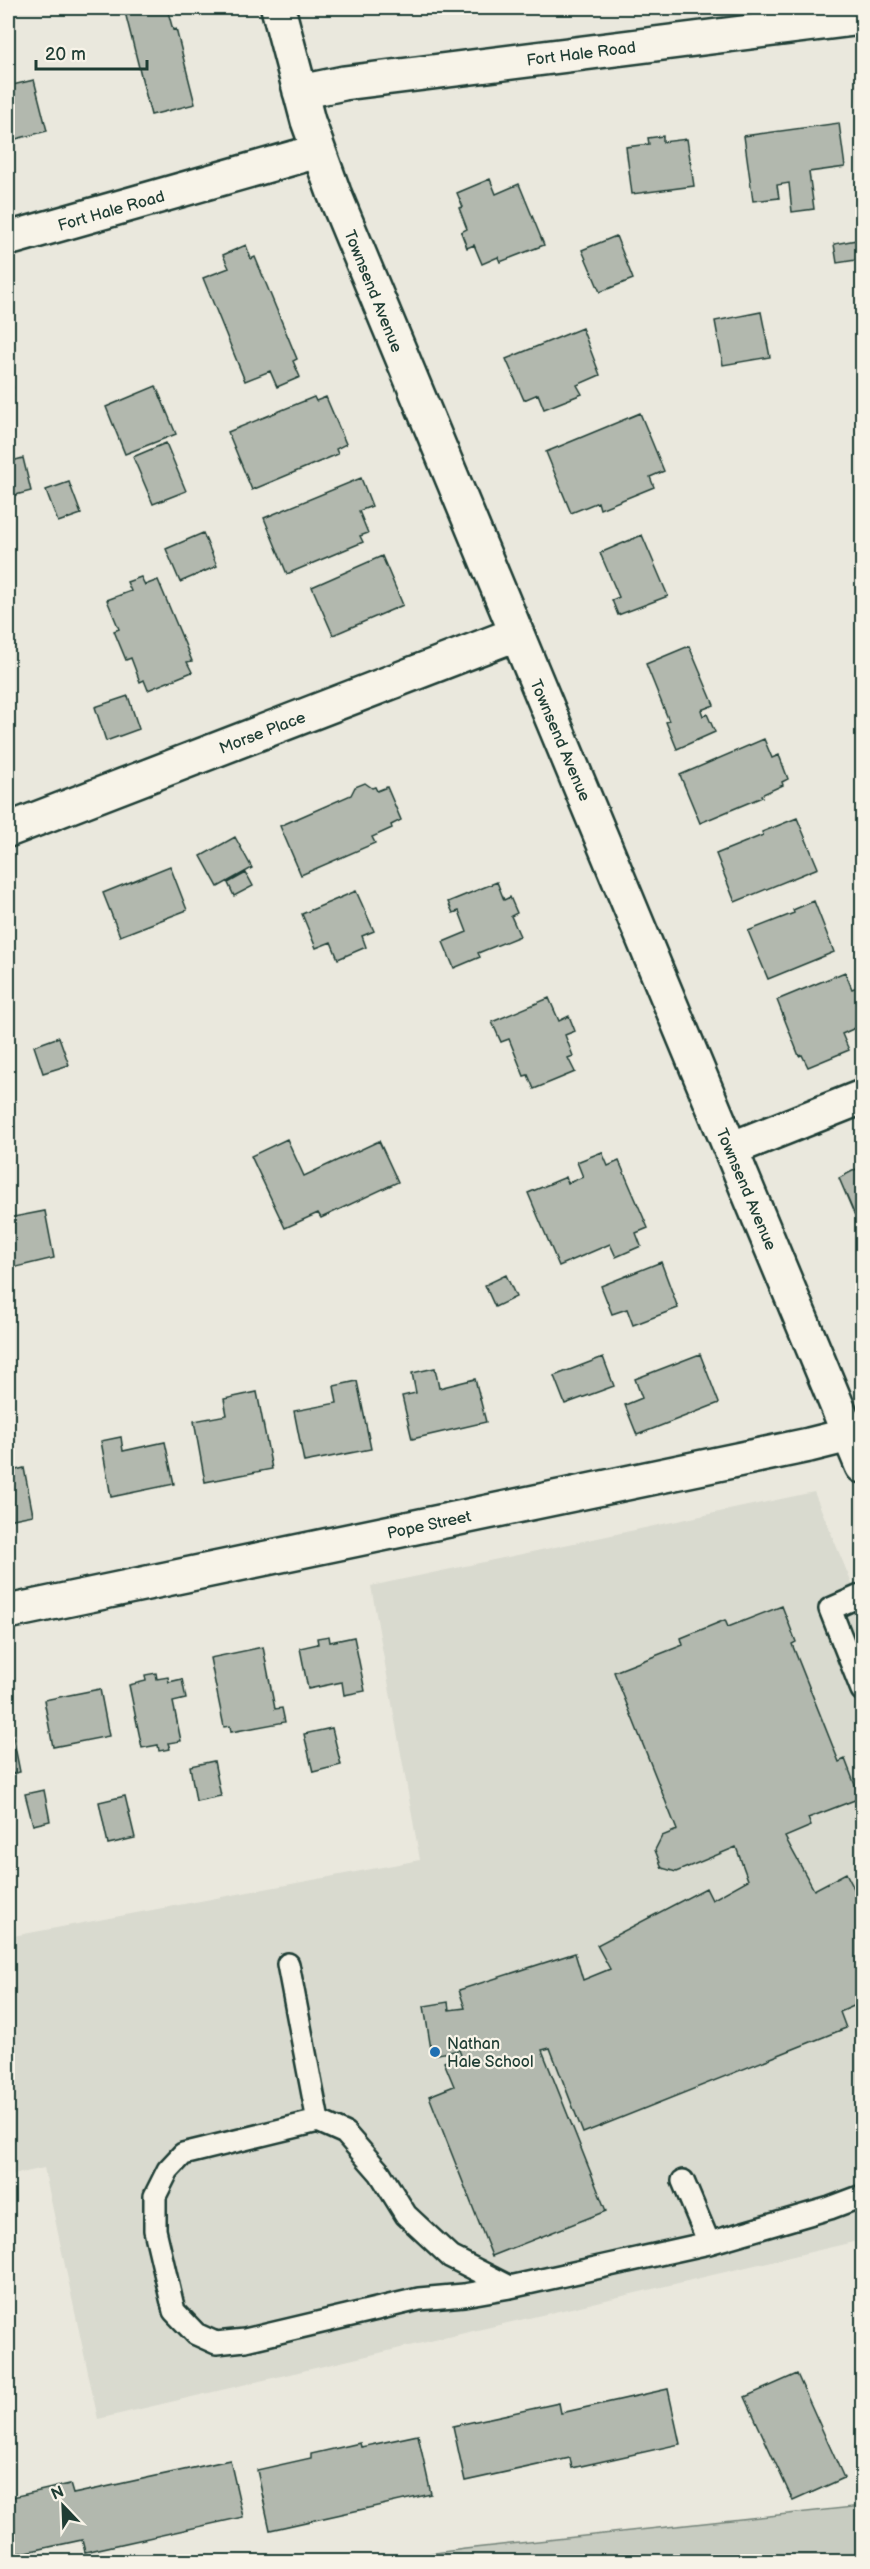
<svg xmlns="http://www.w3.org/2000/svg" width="870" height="2569" font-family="'Balsamiq Sans',sans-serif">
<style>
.built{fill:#d9dacf}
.green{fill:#c8ccc1;stroke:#74847a;stroke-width:1.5}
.building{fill:#b2b8ae;stroke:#1f3d34;stroke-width:1.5}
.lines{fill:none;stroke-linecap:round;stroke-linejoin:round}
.lane-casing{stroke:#1f3d34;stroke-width:26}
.street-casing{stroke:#1f3d34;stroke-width:38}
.secondary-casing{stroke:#1f3d34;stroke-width:38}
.lane{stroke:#f7f3e8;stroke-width:21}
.street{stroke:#f7f3e8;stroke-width:33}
.secondary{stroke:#f7f3e8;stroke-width:33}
.poi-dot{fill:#1f6fb2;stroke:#f7f3e8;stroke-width:2}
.labels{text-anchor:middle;stroke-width:4.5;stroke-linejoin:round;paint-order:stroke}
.street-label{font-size:16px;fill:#1f3d34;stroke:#f7f3e8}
.poi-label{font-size:16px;fill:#1f3d34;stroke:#f7f3e8;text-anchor:start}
</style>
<rect width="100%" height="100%" fill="#eae8dd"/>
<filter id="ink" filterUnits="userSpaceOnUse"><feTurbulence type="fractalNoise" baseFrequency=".0167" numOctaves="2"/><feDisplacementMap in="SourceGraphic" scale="12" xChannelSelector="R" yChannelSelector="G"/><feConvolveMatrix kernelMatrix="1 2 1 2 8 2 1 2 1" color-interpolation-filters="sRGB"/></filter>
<g filter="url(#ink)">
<path class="built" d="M814,1492l48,116v632l-764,179 -54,-251 -36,8v-239l412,-77 -49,-274z"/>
<path class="green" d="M862,2506v55h-487l90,-12z"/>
<path class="building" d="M124,8h43l6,22 3,-1 19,75 -44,11z
M34,80l13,51 -39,10v-55z
M839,123l6,44 -36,5 5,37 -22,3 -3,-29 -12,2 2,13 -26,3 -9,-65z
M663,136v6l24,-3 7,47 -62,8 -6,-47 23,-3 -1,-6z
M490,179l6,15 23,-10 25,61 -44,17 -2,-5 -16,7 -8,-19 -7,3 -6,-16 6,-3 -8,-21 4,-1 -6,-14z
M616,236l17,43 -33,13 -18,-42z
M862,239v20l-25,4 -3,-19z
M246,245l5,14 4,-2 42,102 -4,2 7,16 -23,10 -7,-16 -25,10 -42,-103 26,-10 -6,-13z
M761,312l9,45 -47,8 -8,-44z
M582,328l18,47 -23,10 5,9 -38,15 -6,-15 -14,6 -18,-41z
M8,368l5,20h-2l2,8 -5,2z
M156,386l20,48 -51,20 -19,-47z
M314,397l2,4 10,-4 20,47 -10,5 2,5 -86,36 -24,-58z
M640,413l24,58 -14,6 4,10 -54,22 -2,-7 -27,11 -25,-61z
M166,443l20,48 -33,13 -20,-47z
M23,458l8,33 -23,6v-35z
M361,478l11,28 -13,5 9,22 -8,3 3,6 -76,32 -23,-56z
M69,482l12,32 -23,8 -12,-32z
M203,533l14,33 -37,16 -14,-33z
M642,535l26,61 -50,19 -6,-15 7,-3 -19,-44z
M382,556l21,49 -70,30 -21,-48z
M141,577l4,8 13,-5 34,81 -5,1 5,10 -44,18 -4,-10 -4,2 -9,-24 -5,2 -12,-29 5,-2 -12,-29 24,-9 -4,-9z
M689,646l25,59 -13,5 2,6 4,-2 8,18 -38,17 -11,-27 3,-1 -23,-57z
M128,696l11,33 -33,12 -11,-34z
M764,739l8,19 7,-3 9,24 -6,3 1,3 -22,10 1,2 -62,26 -20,-48z
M365,783l7,5 3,-1 2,4 10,-4 14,33 -10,5 1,3 -20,9 3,6 -74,32 -21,-49 71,-31 4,-8z
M797,818l21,50 -83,34 -19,-48 47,-19 -1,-3z
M235,837l17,31 -34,19 -17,-31z
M170,866l17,44 -67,26 -17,-43z
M246,873l7,13 -19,10 -6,-13z
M497,882l7,18 6,-3 7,16 -6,3 9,20 -42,17 2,4 -26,11 -11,-26 24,-10 -8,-21 -6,2 -5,-11z
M356,891l18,40 -12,5 4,11 -28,12 -7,-17 -15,6 -14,-34z
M814,901l20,51 -66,27 -20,-48 46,-18 -1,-3z
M845,972l7,17 10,-4v40l-20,9 7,16 -41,17 -6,-12 -3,1 -22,-56z
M549,998l10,23 10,-5 6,15 -10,4 8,21 -5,2 7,14 -41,17 -6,-14 -4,1 -15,-37 -8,3 -9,-20z
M59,1037l10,28 -26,8 -9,-27z
M287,1139l17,37 75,-35 19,41 -77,36 -3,-5 -33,15 -34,-72z
M602,1152l6,14 11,-5 29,67 -12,5 5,13 -25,11 -6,-13 -51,22 -31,-73 38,-16 2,6 15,-6 -6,-15z
M862,1166v49l-6,3 -17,-40z
M45,1211l9,47 -46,11v-51z
M661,1262l17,46 -45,17 -6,-16 -15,5 -11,-28z
M506,1275l10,22 -21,10 -10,-22z
M700,1354l19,49 -82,32 -12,-30 17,-7 -7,-19z
M603,1357l11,29 -49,18 -11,-28z
M435,1368l4,20 36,-9 11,43 -74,17 -10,-43 14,-3 -4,-20z
M357,1381l14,68 -67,13 -10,-51 43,-8 -3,-17z
M257,1392l15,77 -67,13 -11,-61 33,-6 -3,-16z
M121,1437l2,14 42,-9 9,42 -63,13 -10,-56z
M24,1468l9,47 -25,5v-48z
M782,1606l14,36 -4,2 47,118 6,-3 15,39 -52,20 3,8 -26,11 29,53 32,-17 16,31v107l-3,1 -3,-7 -16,7 6,16 -263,105 -33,-85 -8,2 64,161 -114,45 -63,-160 25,-10 -10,-24 17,-7 -2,-5 -27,5 -8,-49 24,-4 1,8 16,-2 -6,-18 116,-37 8,27 27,-11 -13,-24 109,-57 6,12 36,-20 -12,-33 -60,25 -14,-4 -7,-18 7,-14 15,-6 -63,-158 69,-27 -2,-7 44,-18 3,7z
M329,1636l1,6 24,-5 11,54 -21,4 -2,-13 -34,7 -8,-41 18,-4 -1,-6z
M263,1647l12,62 7,-1 3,14 -54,10 -1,-6 -6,1 -14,-69z
M156,1673l1,6 11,-2 1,5 13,-3 4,20 -13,3 8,39 -13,2 2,6 -11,2 -1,-6 -16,3 -13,-63 17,-4 -1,-6z
M100,1689l9,47 -56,11 -9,-47z
M8,1711l12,61 -9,2 1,3 -4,1z
M332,1728l9,37 -28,7 -9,-38z
M214,1761l7,35 -25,5 -6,-35z
M44,1790l6,31 -17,4 -8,-31z
M125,1796l10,42 -27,6 -9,-42z
M797,2374l47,104 -51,23 -48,-104z
M668,2389l12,55 -108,24 -2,-10 -105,23 -12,-55 106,-23 2,10z
M418,2435l13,59 -161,36 -13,-60 54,-12v-4l49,-11 1,4z
M230,2460l13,57 -158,35 -3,-12 -74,16v-58l62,-14 3,10z"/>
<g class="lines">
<g class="lane-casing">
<path id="lane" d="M862,1595l-32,14 32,81
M288,1964l30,157 27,12 35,40 26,42 45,42 59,30 199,-44 121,-35 32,-12
M318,2121l-135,33 -15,16 -13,26v34l19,81 22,23 20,9 29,-3 174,-41 45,-4 46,-8
M683,2181l26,62"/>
</g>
<g class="street-casing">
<path id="street" d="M8,239l310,-88
M8,830l508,-196
M731,1149l131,-52
M8,1612l801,-167 40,-10"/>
</g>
<g class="secondary-casing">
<path id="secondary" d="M278,8l30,113 26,72 528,1273
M300,92l44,-9 518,-65"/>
</g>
<use href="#lane" class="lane"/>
<use href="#street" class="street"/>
<use href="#secondary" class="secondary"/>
</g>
</g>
<circle class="poi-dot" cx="435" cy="2052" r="6"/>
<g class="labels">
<g class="street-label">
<text transform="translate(581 53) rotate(-7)" y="6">Fort Hale Road</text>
<text transform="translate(111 210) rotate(-16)" y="6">Fort Hale Road</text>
<text transform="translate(374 291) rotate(68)" y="6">Townsend Avenue</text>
<text transform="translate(262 732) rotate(-21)" y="6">Morse Place</text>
<text transform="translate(561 740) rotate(67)" y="6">Townsend Avenue</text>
<text transform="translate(747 1189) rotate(67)" y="6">Townsend Avenue</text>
<text transform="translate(429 1524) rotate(-12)" y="6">Pope Street</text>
</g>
<g class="poi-label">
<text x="447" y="2049">Nathan<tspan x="447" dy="18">Hale School</tspan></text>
</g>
</g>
<rect width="870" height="2569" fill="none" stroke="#f7f3e8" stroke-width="30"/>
<rect x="15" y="15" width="840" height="2539" fill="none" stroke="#1f3d34" stroke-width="2" filter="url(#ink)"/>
<g transform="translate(63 2506) rotate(337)" stroke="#f7f3e8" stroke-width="4.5" paint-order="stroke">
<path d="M0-4.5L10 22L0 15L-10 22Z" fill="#1f3d34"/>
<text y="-9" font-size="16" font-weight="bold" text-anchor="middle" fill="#1f3d34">N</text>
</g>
<path d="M36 60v9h111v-9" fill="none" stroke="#1f3d34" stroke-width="3"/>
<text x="45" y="60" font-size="18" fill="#1f3d34" stroke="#f7f3e8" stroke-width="4.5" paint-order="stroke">20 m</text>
</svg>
